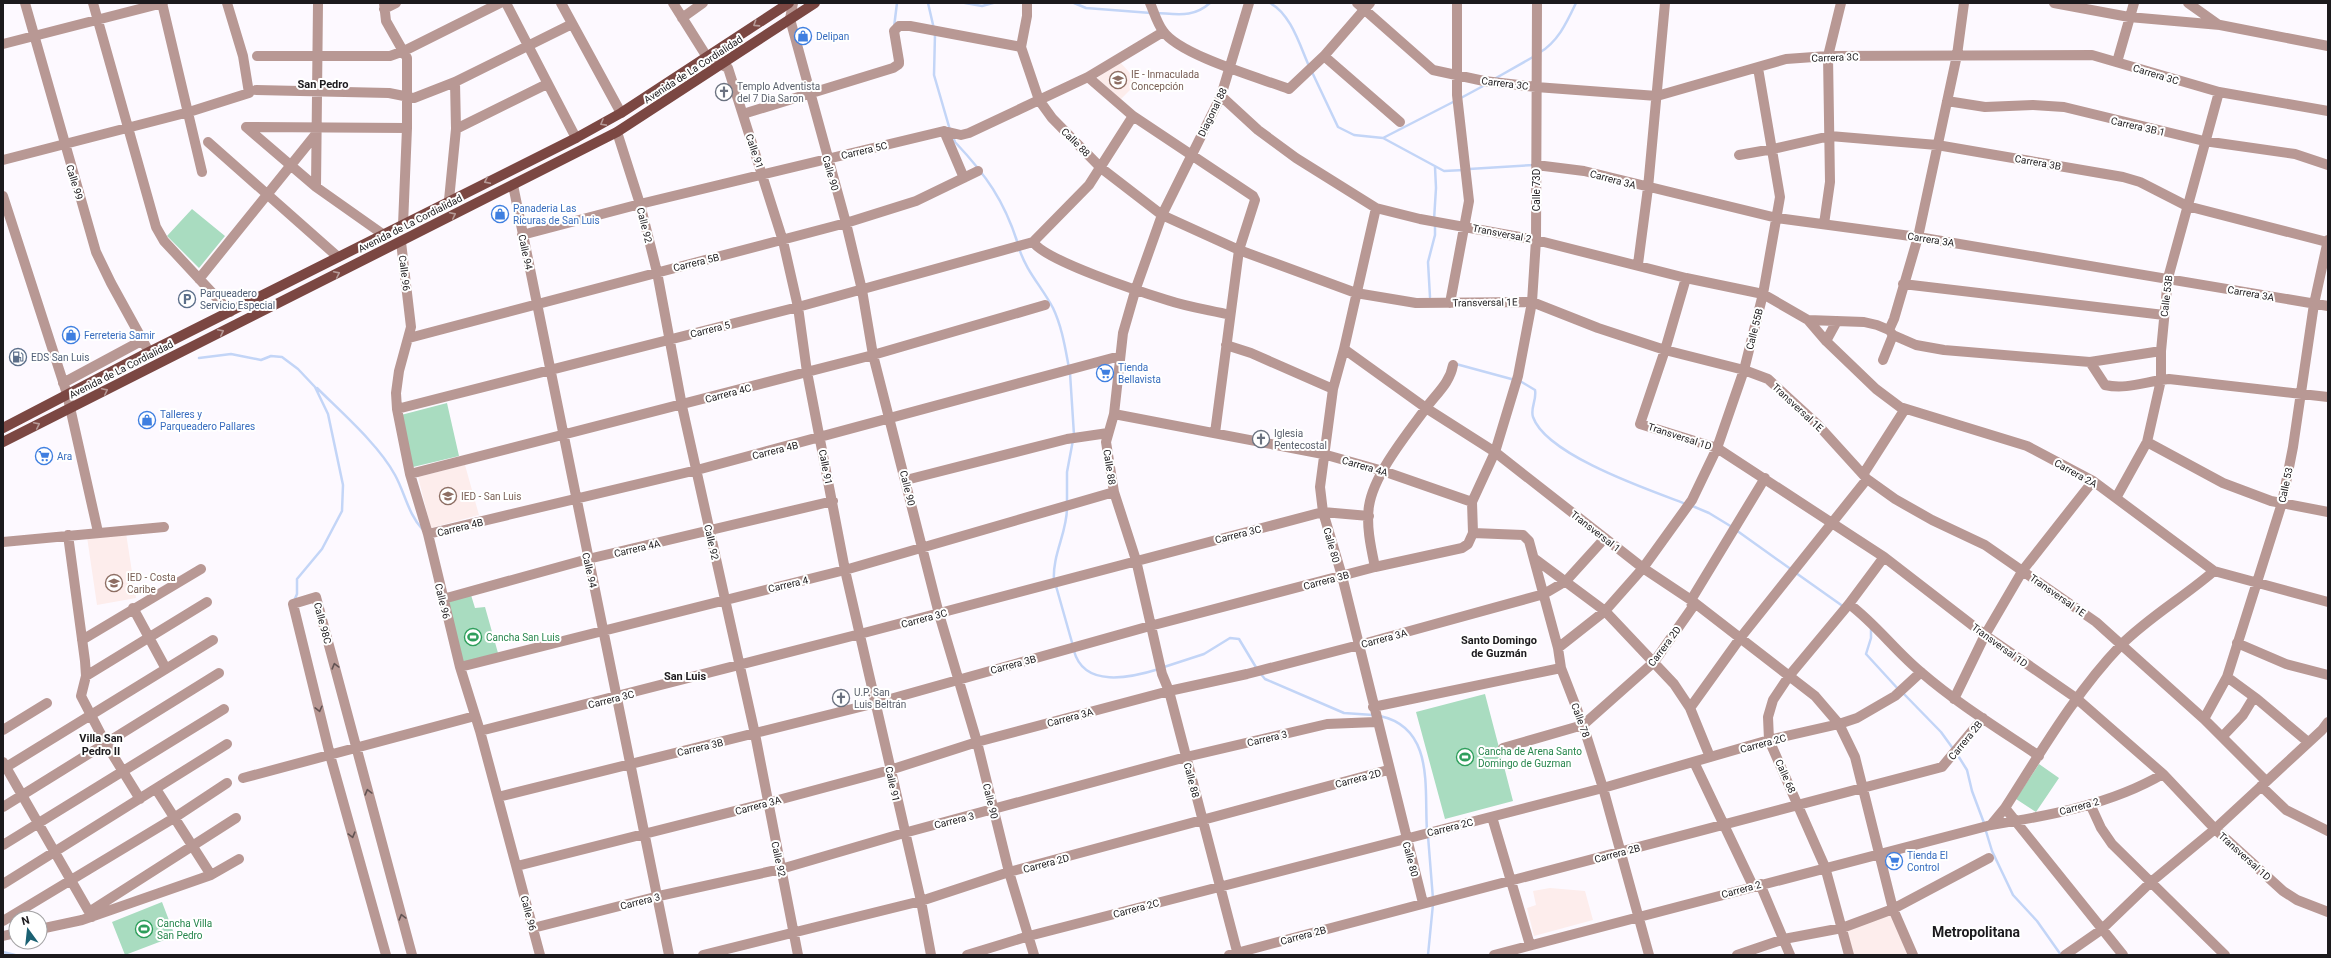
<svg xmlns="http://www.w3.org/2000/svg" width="2331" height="958" font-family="Roboto,sans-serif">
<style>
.education{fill:#fdedec}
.green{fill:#a9dcc0}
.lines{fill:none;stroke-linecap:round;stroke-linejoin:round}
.stream{stroke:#c3d5f7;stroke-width:2.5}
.minor{stroke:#b89894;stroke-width:10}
.major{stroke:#7b4742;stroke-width:10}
.oneway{stroke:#b69a97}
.oneway2{stroke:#625353}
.labels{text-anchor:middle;stroke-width:4;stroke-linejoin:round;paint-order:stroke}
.shop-label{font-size:10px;fill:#366cbe;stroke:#fff;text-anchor:start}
.street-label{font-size:10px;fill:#1c1a1d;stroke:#fff}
.education-label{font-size:10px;fill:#785e54;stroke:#fff;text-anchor:start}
.worship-label{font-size:10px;fill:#5b616d;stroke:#fff;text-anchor:start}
.service-label{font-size:10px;fill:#4e5e75;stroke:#fff;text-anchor:start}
.leisure-label{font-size:10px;fill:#27864d;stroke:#fff;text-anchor:start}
.neighbourhood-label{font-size:11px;font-weight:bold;fill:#1c1a1d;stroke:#fff}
.district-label{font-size:14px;font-weight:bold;fill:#1c1a1d;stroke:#fff}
</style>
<rect width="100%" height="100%" fill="#fdf9ff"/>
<path class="education" d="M1120,62l18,20 -17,17 -24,-21z
M465,465l14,50 -48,13 -13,-51z
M126,533l10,65 -39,7 -10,-68z
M1550,888l35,3 8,29 -59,16 -7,-28 9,-3 -3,-14z
M1890,914l19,41h-56l-6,-24z"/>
<path class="green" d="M192,209l33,27 -26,32 -32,-32z
M447,403l12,53 -46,11 -12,-52z
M471,595l4,13 10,-1 13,46 -35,9 -17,-60z
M1485,694l28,107 -68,18 -29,-107z
M2039,764l20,14 -23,34 -20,-13z
M162,902l13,34 -50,19 -13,-33z"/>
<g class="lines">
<path class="stream" d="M928,3l6,26
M965,3l17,3 11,-3
M1074,3l12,5 65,5
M1270,3c21,11 30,43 39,63
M1156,13c22,1 37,5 54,-10
M894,27l3,-24
M935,34l-1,41 16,55
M1539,53c19,-11 28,-31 37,-50
M1312,72l26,55 16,8 29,3 61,33 20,-1
M1496,78l37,-21
M1459,99l26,-14
M953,137l2,5c31,33 49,58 63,102
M1383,138l72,-37
M1469,169l65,-4
M1434,220l2,-32 -1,-21
M1019,248c7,23 23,39 34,60 9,19 12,39 16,60
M1430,297l-2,-35 7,-27v-10
M199,358l32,-4 30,6 10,-4 11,1 16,12 17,18 13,27 15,71 -1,26 -20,38 -25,30v15l-3,7
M1456,364l59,16
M1070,373l4,62
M1520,381l15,9c2,10 -5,18 -2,27 13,38 116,73 153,87
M317,388c24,24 62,57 78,87 10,18 13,39 28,55
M1067,503v-31l6,-32
M1690,505l19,8 23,14
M1736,530l56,40
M1796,573l48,34
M1054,581c-2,-26 13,-48 13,-73
M1056,586l17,60
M1871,628v10l-5,16 33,36
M1074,651c10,37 56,27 85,18
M1164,667l40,-13 26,-16 9,1 18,30
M1260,673l5,6 79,34 29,2
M1903,693l38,39 13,18
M1380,716c55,12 44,73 47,115
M1957,754l10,16 5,21 12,32
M1985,828l7,23 21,44 24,26 24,34
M1428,836l5,63
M3,952l12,3
M1428,955l5,-51"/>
<path class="minor" d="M25,3l71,249 15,31 38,69
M93,3l63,224 8,14 66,71
M162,3l40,169
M384,3l2,18 21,37v70l-4,97
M506,3l70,135
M561,3l60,110
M673,3l34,54 21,11 55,173 15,66 9,65 38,198 76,331 10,54
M793,3l-3,16 56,204 16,67 11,65 66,259 38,128 32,130 25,83
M1027,3v13l-6,31 18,53 13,18 49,50 61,47 77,35 117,43 60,10 116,-1 66,26 67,22 79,20 24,9 50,46 49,54 28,20 37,21 53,25 111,77 108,97 62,62
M1150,3c4,9 7,20 13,28 16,24 97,47 126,58l35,-33 46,-53
M1357,3l76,67 51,11 52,6 121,9 129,-37 42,-3 264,-1 127,37 109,19
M2054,3l75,14 91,8 108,21
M2188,3l31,22
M384,9l12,-6
M682,18l21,-15
M3,44l160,-41
M257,56h133l14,-5 96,-48
M1324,56l76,66
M2117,62l17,-59
M1088,77l45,39 120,80 2,4 -16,50 -24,183
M256,90l133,3 25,5 41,-16 117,-58
M1221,96l37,34 38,28 80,50 44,11 116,21 150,38 77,16 45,26 18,21 50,48 24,18 127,39 66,35 121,90 114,31
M1947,101l38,6 48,-2 31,2 140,34 91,13 33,11
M743,114l150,-46 6,-4v-3l-5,-30 5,-5h11l111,21
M246,127l70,60 68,48
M246,127l161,1
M456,129l91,-45
M944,131l20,47
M617,132l23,72 17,68 25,134 73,328 43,221
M208,142l130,115
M1739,155l34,-6 57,-13 107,9 186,32 17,5 47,24 140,36
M3,160l186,-48 60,-19 -6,-37 -16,-53
M1536,165l48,6 193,47 141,19 410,69
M513,185l156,770
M316,187l2,-184
M3,196l64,198 31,138
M449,200l7,-71 -1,-47
M1376,208l-32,141 -11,40 -13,98 3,25 19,64 81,327
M1824,224l6,-42 -2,-126 13,-53
M522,235l118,-31 304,-73 17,4 8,-2 119,-56 75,-45
M401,242l10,85 -12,44 -3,22 1,16 13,65 18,60 32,133 20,64 60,224
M1033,242c13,19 108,50 134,58 21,7 42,10 63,15
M1638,264l10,-76 17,-185
M1686,278l-21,72 -25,74 77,24 167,109 101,78 91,63 87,76 52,55 68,62 14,9 31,12
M199,279l117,-145
M1903,284l261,31
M1450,303l19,-102 -12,-106v-92
M1808,320l56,2 13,3 12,5 4,5 23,10 28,5 146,12 71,-11
M1889,330l5,-11 24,-82 39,-182 7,-52
M409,338l437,-115 70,-22 62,-30
M1826,341l11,-20
M1226,345l25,8 82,36
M1344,349l82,59 69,44 148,116 48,32 124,96 24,28 16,33 38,152 20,46
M1883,360l10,-25
M2090,362l15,23c22,5 42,-4 64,-6l159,18
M63,383l80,-43
M397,409l401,-102 235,-65 56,-57 44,-69
M1114,414l209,40 60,17 89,31
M2147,442l76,41 48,18 57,11
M1864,473l41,-64
M410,474l463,-119 172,-50
M906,480l161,-41 41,-6
M2116,498l31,-56 14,-62v-29l7,-73 51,-186
M1473,533l-1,-31 23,-50 23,-76 14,-74 4,-62 1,-237
M428,534l269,-64 423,-114
M68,535l17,126 1,15 -5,20 25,48 34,55
M3,542l161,-15
M1535,559l70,52 69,73 16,24 20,49
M1375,567c-4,-19 -9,-41 -6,-61 5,-32 38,-72 57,-98 10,-14 24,-25 27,-43
M443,599l145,-40 245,-58
M1849,604c27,20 47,48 73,69 36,31 77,56 117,83
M133,608l32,59
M82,640l119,-71
M2237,643l49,21 42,11
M1558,648l47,-37 38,-43 49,-68 25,-52 27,-78 19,-76 17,-97 -22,-129
M460,667l385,-97 269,-78
M86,676l121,-74
M2227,677l30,22 51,43
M1954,699l31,-64 38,-65 70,-89
M1373,707l188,-39
M1690,708l51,-71 126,-158
M2204,719l23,-42 55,-174 11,-56 21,-143 14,-64
M3,730l44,-27
M480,731l380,-97 463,-122 46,4
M2222,737l21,-22 11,-18
M1503,748l80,-23 71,-63 38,-54 -1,-8 74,-122
M3,762l89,155
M1694,762l59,124
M3,769l210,-129
M243,778l232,-62
M2261,786l25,24 42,21
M156,789l55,86
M498,797l378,-94 274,-77 225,-59 87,-19 6,-4 5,-11 50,2 6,6 29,107 3,20 22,57 20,63 46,167
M2090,804l11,24 11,16 113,111
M3,807l216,-134
M2005,808l118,147
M1492,817l38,128
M1991,825c57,-9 121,-21 172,-51
M3,845l221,-136
M517,866l250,-63 123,-33 87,-28 192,-51 78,-17 112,-29 185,-51 22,-13 39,-43
M3,884l224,-140
M1760,884l30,71
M89,912l147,-94
M3,921l171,-103 53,-35
M533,928l126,-32 122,-27 123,-36 282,-76 141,-33 49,-2
M40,929l42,-9 129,-45 28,-16
M3,936l13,-3
M386,955l-56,-200 -37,-151 23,-7 96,358
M703,955l218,-54 88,-29 379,-102
M967,955l62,-19 574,-148 166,-48 70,-16 18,-6 38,-22 25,-23
M1229,955l713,-188 41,-49
M1238,955l-69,-264 -7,-17 -26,-114 -22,-68 -8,-50 8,-28 9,-81 13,-45 26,-73 59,-119 28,-93
M1494,955l497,-130 14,-17c36,-56 70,-115 116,-163 28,-28 63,-48 93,-74
M1737,955l47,-16 58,-11 51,-19 96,-51
M1849,955l-24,-88 -56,-127 -1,-23 5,-17 16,-24 60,-72 35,-47
M2065,955l36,-25 50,-48 64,-53 107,-99 6,-8"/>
<path class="major" d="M3,428l146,-76 427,-214 45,-25 168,-110
M3,442l614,-310 198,-129"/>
</g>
<defs><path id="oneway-chevron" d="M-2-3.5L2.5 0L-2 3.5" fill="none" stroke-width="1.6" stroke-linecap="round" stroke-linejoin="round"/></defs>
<g class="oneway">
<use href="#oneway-chevron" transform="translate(756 24) rotate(147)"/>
<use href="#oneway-chevron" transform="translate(603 123) rotate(151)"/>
<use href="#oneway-chevron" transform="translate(487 181) rotate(154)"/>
<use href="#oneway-chevron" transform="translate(453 215) rotate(-27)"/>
<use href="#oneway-chevron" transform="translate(337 274) rotate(-26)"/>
<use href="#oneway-chevron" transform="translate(221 332) rotate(-27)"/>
<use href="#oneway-chevron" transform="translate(105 391) rotate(-27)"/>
<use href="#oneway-chevron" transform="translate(37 425) rotate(-26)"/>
</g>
<g class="oneway2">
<use href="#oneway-chevron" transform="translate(335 666) rotate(-105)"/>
<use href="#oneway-chevron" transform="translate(319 709) rotate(76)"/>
<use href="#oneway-chevron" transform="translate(368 792) rotate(-105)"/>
<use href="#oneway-chevron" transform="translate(352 835) rotate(75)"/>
<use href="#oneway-chevron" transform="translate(402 917) rotate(-105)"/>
</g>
<defs>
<g id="shop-ring" transform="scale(0.9)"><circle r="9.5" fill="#fff" stroke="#3f7fe0" stroke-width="1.5"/><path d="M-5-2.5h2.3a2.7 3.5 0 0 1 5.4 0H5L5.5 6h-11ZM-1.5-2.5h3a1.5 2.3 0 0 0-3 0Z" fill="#3f7fe0"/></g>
<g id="school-ring" transform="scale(0.9)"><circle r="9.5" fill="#fff" stroke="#8d6e63" stroke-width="1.5"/><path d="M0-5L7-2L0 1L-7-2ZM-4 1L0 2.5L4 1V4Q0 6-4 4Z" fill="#8d6e63"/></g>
<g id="church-ring" transform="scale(0.9)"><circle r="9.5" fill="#fff" stroke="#6b7280" stroke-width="1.5"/><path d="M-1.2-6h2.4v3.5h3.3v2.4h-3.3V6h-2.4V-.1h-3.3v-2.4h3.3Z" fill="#6b7280"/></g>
<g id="parking-ring" transform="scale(0.9)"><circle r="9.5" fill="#fff" stroke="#5c6f8a" stroke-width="1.5"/><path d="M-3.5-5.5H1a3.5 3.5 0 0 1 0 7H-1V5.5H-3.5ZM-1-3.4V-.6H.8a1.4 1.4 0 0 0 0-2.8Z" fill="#5c6f8a"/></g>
<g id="fuel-ring" transform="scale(0.9)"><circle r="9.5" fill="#fff" stroke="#5c6f8a" stroke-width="1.5"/><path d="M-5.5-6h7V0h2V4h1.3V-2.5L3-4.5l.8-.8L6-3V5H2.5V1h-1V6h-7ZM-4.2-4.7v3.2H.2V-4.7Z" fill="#5c6f8a"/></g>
<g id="supermarket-ring" transform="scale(0.9)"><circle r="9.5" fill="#fff" stroke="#3f7fe0" stroke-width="1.5"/><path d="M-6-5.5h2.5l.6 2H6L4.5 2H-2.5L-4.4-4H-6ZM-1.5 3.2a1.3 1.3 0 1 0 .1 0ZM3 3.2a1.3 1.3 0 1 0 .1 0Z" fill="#3f7fe0"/></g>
<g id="stadium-ring" transform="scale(0.9)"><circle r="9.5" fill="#fff" stroke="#2e9e5b" stroke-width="1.5"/><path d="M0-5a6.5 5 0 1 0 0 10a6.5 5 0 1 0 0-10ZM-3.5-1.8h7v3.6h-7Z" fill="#2e9e5b"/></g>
</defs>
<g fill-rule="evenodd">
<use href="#shop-ring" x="803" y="36"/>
<use href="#school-ring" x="1118" y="80"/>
<use href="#church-ring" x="724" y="92"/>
<use href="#shop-ring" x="500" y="214"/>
<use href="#parking-ring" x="187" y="299"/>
<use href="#shop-ring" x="71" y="335"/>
<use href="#fuel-ring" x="18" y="357"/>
<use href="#supermarket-ring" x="1105" y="373"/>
<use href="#shop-ring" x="147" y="420"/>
<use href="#church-ring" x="1261" y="439"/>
<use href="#supermarket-ring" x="44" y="456"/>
<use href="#school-ring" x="448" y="496"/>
<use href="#school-ring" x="114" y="583"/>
<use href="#stadium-ring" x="473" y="637"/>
<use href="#church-ring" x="841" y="698"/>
<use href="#stadium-ring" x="1465" y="757"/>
<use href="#supermarket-ring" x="1894" y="861"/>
<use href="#stadium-ring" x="144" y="929"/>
</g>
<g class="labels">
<g class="shop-label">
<text x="816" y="40">Delipan</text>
<text x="513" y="212">Panaderia Las<tspan x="513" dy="12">Ricuras de San Luis</tspan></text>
<text x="84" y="339">Ferreteria Samir</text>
<text x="1118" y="371">Tienda<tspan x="1118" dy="12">Bellavista</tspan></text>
<text x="160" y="418">Talleres y<tspan x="160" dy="12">Parqueadero Pallares</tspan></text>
<text x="57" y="460">Ara</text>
<text x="1907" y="859">Tienda El<tspan x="1907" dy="12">Control</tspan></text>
</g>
<g class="street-label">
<text transform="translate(1835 57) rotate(-2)" y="4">Carrera 3C</text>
<text transform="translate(693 69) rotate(-33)" y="4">Avenida de La Cordialidad</text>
<text transform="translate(2156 74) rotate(17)" y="4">Carrera 3C</text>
<text transform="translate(1505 83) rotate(7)" y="4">Carrera 3C</text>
<text transform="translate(1212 112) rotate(-64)" y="4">Diagonal 88</text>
<text transform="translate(2138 126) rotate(13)" y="4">Carrera 3B 1</text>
<text transform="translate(1076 142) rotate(45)" y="4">Calle 88</text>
<text transform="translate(864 150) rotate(-13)" y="4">Carrera 5C</text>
<text transform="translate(755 151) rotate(71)" y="4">Calle 91</text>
<text transform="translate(2038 162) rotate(10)" y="4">Carrera 3B</text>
<text transform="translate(831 173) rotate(74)" y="4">Calle 90</text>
<text transform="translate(1613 179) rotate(15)" y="4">Carrera 3A</text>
<text transform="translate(75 182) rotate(73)" y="4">Calle 99</text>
<text transform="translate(1536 190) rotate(-90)" y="4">Calle 73D</text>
<text transform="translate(410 223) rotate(-27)" y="4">Avenida de La Cordialidad</text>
<text transform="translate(645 225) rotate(76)" y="4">Calle 92</text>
<text transform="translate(1502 233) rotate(11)" y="4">Transversal 2</text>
<text transform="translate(1931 239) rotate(9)" y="4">Carrera 3A</text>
<text transform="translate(526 252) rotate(78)" y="4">Calle 94</text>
<text transform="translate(696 262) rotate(-14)" y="4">Carrera 5B</text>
<text transform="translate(405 273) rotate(83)" y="4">Calle 96</text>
<text transform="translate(2251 293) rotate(10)" y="4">Carrera 3A</text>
<text transform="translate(2166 296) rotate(-83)" y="4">Calle 53B</text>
<text transform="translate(1485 302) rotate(-1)" y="4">Transversal 1E</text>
<text transform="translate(710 329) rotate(-14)" y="4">Carrera 5</text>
<text transform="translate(1754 329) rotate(-76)" y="4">Calle 55B</text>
<text transform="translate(121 369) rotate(-27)" y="4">Avenida de La Cordialidad</text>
<text transform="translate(728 393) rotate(-15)" y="4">Carrera 4C</text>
<text transform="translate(1798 407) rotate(43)" y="4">Transversal 1E</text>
<text transform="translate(1680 436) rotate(18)" y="4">Transversal 1D</text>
<text transform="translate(775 450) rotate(-14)" y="4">Carrera 4B</text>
<text transform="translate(1365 466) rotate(16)" y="4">Carrera 4A</text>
<text transform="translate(826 467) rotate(79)" y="4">Calle 91</text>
<text transform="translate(1110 467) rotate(81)" y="4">Calle 88</text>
<text transform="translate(2076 473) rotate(29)" y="4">Carrera 2A</text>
<text transform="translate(2285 485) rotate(-78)" y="4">Calle 53</text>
<text transform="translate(908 488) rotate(76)" y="4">Calle 90</text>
<text transform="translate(460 527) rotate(-14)" y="4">Carrera 4B</text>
<text transform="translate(1596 531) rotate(38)" y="4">Transversal 1</text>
<text transform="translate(1238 534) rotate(-14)" y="4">Carrera 3C</text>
<text transform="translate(712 542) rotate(77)" y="4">Calle 92</text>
<text transform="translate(1332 545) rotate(74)" y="4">Calle 80</text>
<text transform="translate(637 548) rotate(-13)" y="4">Carrera 4A</text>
<text transform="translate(590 570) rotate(77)" y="4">Calle 94</text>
<text transform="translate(1326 580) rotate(-15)" y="4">Carrera 3B</text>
<text transform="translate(788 584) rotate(-13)" y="4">Carrera 4</text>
<text transform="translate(2058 595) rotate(35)" y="4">Transversal 1E</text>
<text transform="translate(443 601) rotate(76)" y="4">Calle 96</text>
<text transform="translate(924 618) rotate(-15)" y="4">Carrera 3C</text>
<text transform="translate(323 623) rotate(75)" y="4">Calle 98C</text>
<text transform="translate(1384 638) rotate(-15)" y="4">Carrera 3A</text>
<text transform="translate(2000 645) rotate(36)" y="4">Transversal 1D</text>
<text transform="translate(1664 646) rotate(-53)" y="4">Carrera 2D</text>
<text transform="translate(1013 664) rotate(-15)" y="4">Carrera 3B</text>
<text transform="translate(611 699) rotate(-14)" y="4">Carrera 3C</text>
<text transform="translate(1070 717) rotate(-15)" y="4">Carrera 3A</text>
<text transform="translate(1581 720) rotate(70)" y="4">Calle 78</text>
<text transform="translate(1267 738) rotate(-13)" y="4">Carrera 3</text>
<text transform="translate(1965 740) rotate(-51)" y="4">Carrera 2B</text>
<text transform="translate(1763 743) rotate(-15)" y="4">Carrera 2C</text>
<text transform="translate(700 747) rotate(-13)" y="4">Carrera 3B</text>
<text transform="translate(1786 776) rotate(66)" y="4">Calle 68</text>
<text transform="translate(1358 778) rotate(-15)" y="4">Carrera 2D</text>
<text transform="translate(1192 780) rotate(75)" y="4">Calle 88</text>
<text transform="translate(893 784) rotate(78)" y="4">Calle 91</text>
<text transform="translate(991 801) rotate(76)" y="4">Calle 90</text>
<text transform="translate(758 805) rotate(-15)" y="4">Carrera 3A</text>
<text transform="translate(2079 806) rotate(-15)" y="4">Carrera 2</text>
<text transform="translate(954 820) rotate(-14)" y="4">Carrera 3</text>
<text transform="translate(1450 827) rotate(-14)" y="4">Carrera 2C</text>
<text transform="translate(1617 853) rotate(-15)" y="4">Carrera 2B</text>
<text transform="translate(2245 856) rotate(42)" y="4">Transversal 1D</text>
<text transform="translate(779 859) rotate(78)" y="4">Calle 92</text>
<text transform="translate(1411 859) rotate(75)" y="4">Calle 80</text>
<text transform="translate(1046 863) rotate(-15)" y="4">Carrera 2D</text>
<text transform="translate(1741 889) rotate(-15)" y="4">Carrera 2</text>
<text transform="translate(640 901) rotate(-14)" y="4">Carrera 3</text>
<text transform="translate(1136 908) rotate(-15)" y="4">Carrera 2C</text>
<text transform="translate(529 913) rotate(75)" y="4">Calle 96</text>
<text transform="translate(1303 935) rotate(-15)" y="4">Carrera 2B</text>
</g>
<g class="education-label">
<text x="1131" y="78">IE - Inmaculada<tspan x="1131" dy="12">Concepción</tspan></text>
<text x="461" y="500">IED - San Luis</text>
<text x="127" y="581">IED - Costa<tspan x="127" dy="12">Caribe</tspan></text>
</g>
<g class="worship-label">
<text x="737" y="90">Templo Adventista<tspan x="737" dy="12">del 7 Dia Saron</tspan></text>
<text x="1274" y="437">Iglesia<tspan x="1274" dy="12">Pentecostal</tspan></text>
<text x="854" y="696">U.P. San<tspan x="854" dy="12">Luis Beltrán</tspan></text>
</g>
<g class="service-label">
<text x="200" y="297">Parqueadero<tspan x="200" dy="12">Servicio Especial</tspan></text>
<text x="31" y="361">EDS San Luis</text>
</g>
<g class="leisure-label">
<text x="486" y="641">Cancha San Luis</text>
<text x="1478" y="755">Cancha de Arena Santo<tspan x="1478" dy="12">Domingo de Guzman</tspan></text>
<text x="157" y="927">Cancha Villa<tspan x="157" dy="12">San Pedro</tspan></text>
</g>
<g class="neighbourhood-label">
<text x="323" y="88">San Pedro</text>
<text x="1499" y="644">Santo Domingo<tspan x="1499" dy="13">de Guzmán</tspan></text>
<text x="685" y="680">San Luis</text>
<text x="101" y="742">Villa San<tspan x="101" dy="13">Pedro II</tspan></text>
</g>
<g class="district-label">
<text x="1976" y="937">Metropolitana</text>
</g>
</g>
<rect width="2331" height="958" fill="none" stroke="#1c1a1d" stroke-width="8"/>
<g transform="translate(28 930) rotate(345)"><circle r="19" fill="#ffffff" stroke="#a4a3a5"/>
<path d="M0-3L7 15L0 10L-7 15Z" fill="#1b6172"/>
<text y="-6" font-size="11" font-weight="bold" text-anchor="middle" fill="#1c1a1d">N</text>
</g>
</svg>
